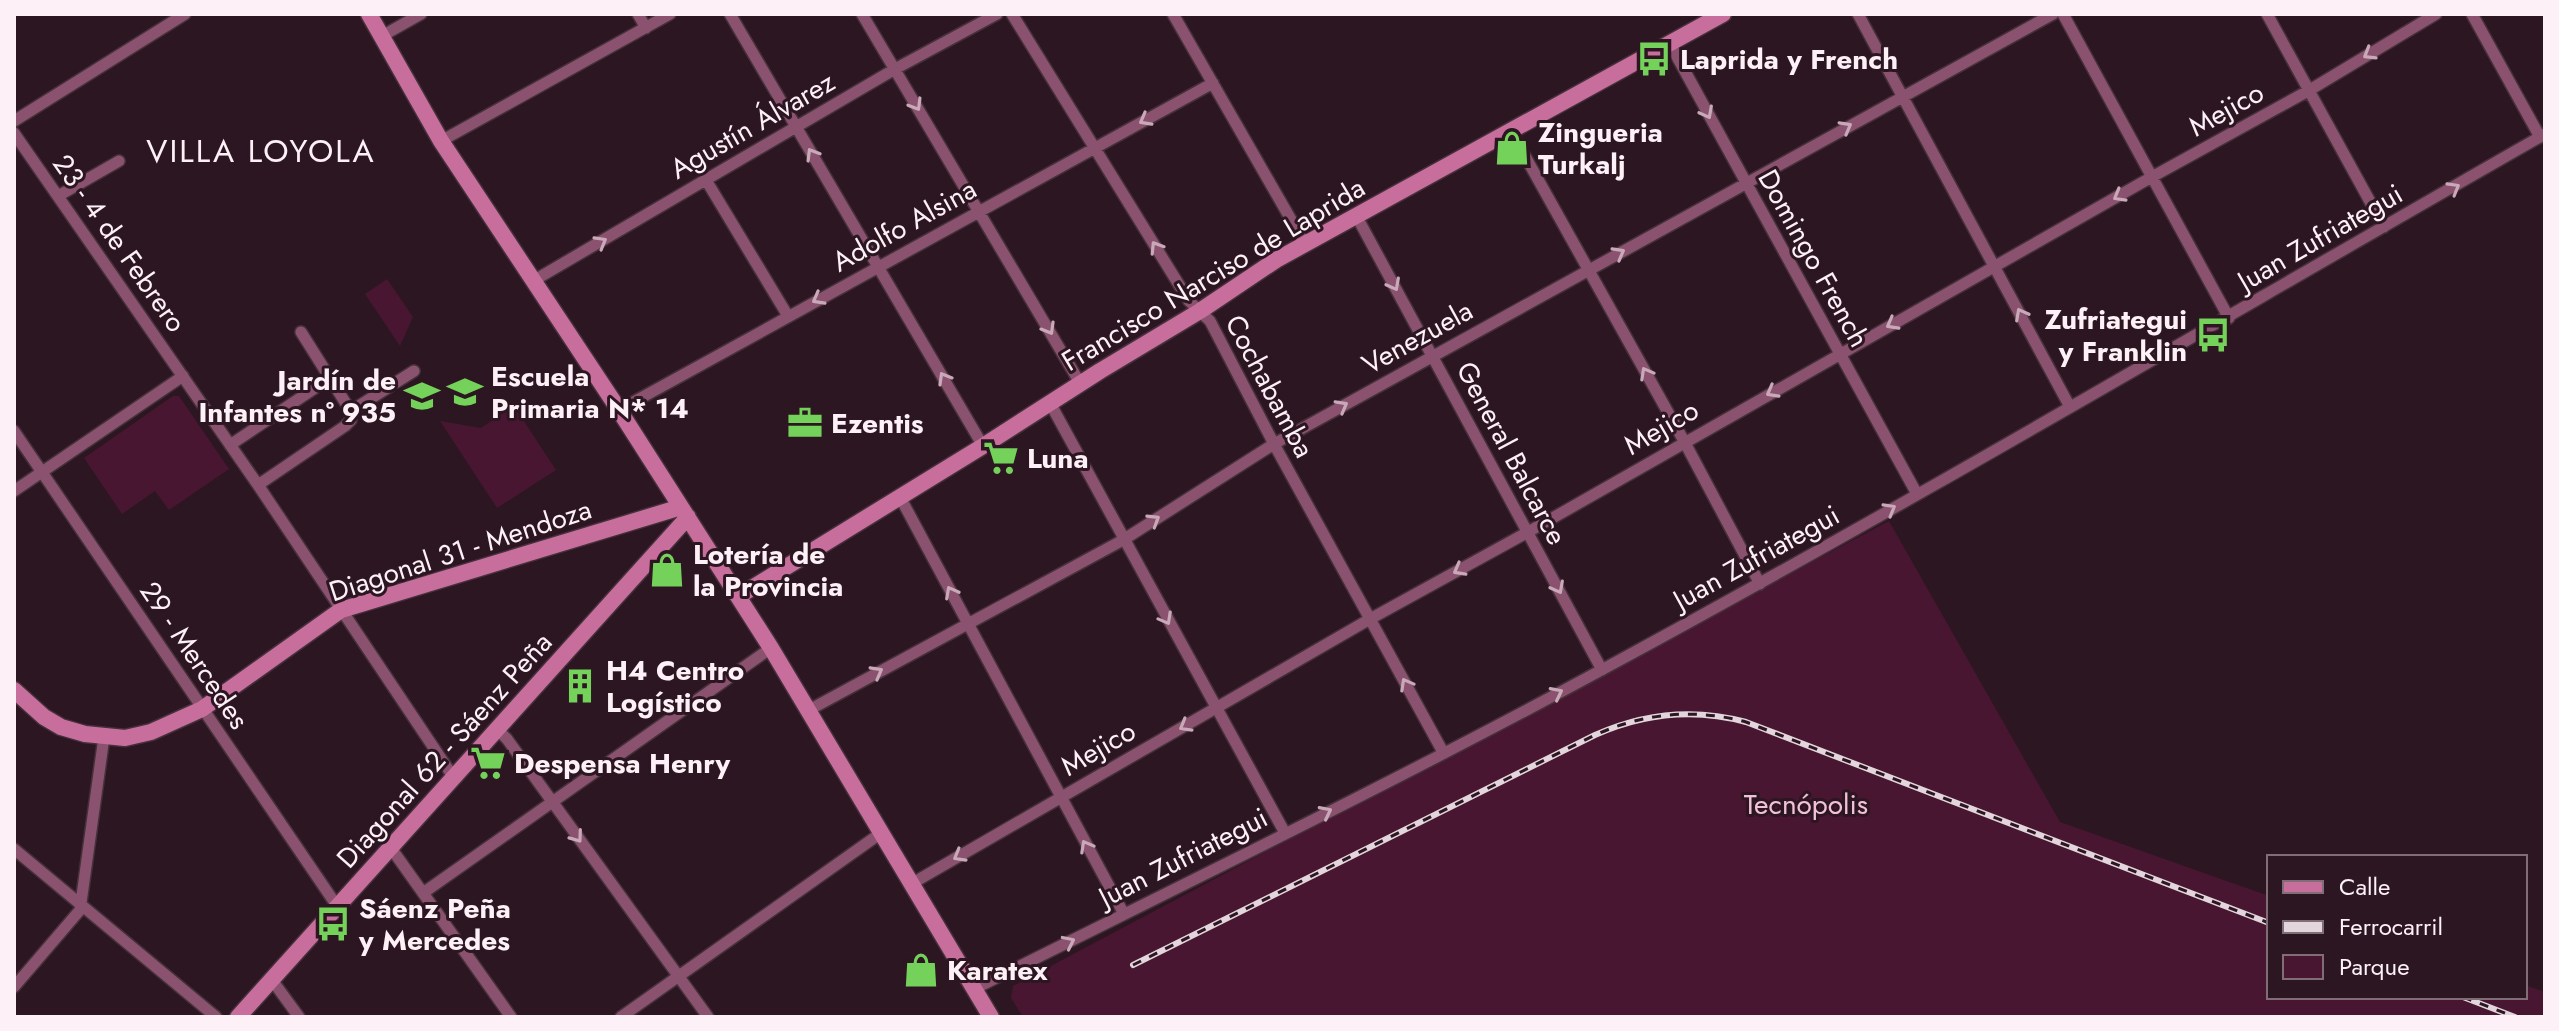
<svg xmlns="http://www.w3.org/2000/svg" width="2559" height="1031" font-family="Jost,sans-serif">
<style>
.green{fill:#491632}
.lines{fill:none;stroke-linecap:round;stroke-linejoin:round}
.street-casing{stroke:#45303b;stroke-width:14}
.secondary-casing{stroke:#45303b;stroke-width:19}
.street{stroke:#8a526e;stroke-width:11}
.secondary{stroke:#c86e9c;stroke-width:16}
.rail-casing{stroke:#e3d5dc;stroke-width:6}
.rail{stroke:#2c1621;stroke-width:3;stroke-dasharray:9;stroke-linecap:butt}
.oneway{stroke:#c9a9b9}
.labels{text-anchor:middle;stroke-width:6;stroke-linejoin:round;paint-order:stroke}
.poi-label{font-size:28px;font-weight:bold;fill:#fdf0f6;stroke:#2c1621;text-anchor:start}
.street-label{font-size:28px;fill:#fdf0f6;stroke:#2c1621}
.park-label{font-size:28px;fill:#f2c1d7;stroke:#2c1621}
.quarter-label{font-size:32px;letter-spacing:2px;fill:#fdf0f6;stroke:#2c1621}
</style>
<rect width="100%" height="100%" fill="#2c1621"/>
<path class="green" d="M387,279l26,38 -13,29 -35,-52z
M173,396h6l50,73 -60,41 -14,-19 -33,23 -38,-56z
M514,406l42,64 -59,38 -57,-87 41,7z
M1889,521l171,301 209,74v101h256v-12l20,7v25h-1522l-12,-19 2,-12z"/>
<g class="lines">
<g class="street-casing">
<path id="street" d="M638,14l8,14
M730,14l253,432
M862,14l218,369
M1012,14l177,287 21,20 64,123 169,308
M1173,14l132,230
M1858,14l212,393
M2063,14l166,304
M2267,14l117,213
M2472,14l68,123
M382,36l39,-22
M1670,44l247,450
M14,121l171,-107
M1511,131l173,310 76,143
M14,133l244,352 196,293
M441,141l229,-127
M706,180l82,136
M58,196l61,-35
M1357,217l245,453
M533,281l362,-212 102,-55
M1050,403l235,430
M619,410l594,-327
M351,411l63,-40
M14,431l323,475
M230,445l100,-67
M258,485l87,-59 6,-6 -1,-10 -49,-78
M14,491l169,-115
M900,497l224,417
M809,710l314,-170 151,-96 779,-430
M497,729l10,10 201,278
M391,848l120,169
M14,849l202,168
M911,884l459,-265 158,-87 622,-354 158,-87 128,-77
M423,893l348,-245
M272,980l27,37
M14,987l66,-77 24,-173
M974,989c212,-106 425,-209 633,-322 316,-171 626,-355 938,-533
M621,1017l260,-184"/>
</g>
<g class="secondary-casing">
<path id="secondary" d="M369,14l72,127 178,269 152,238 220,369
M739,596l244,-150 117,-75 100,-60 76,-51 447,-246
M14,690l30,27 17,10 24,7 40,4 26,-6 51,-23 139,-99 340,-103
M238,1017l450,-500"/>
</g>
<use href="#street" class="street"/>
<use href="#secondary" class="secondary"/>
<g class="rail-casing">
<path id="rail" d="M1133,965l462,-230c49,-22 99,-27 151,-13l523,201
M2463,997l52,20"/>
</g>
<use href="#rail" class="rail"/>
</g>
<defs><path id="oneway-chevron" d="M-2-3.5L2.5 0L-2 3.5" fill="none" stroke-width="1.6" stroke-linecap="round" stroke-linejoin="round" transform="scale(2)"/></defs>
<g class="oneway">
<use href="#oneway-chevron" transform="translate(2369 54) rotate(149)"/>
<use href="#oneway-chevron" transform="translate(916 105) rotate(59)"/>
<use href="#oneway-chevron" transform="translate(1707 113) rotate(62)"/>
<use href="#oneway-chevron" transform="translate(1145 120) rotate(151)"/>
<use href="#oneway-chevron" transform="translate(1846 127) rotate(-29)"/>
<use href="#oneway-chevron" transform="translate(812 154) rotate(-121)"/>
<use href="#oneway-chevron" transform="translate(2454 188) rotate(-30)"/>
<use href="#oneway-chevron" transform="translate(2119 196) rotate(150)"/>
<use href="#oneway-chevron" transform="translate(601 242) rotate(-30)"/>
<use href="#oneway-chevron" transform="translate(1156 247) rotate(-122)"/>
<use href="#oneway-chevron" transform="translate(1619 253) rotate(-29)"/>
<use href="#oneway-chevron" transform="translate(1394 285) rotate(62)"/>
<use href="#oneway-chevron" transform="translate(818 299) rotate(151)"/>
<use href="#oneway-chevron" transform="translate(2021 314) rotate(-118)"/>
<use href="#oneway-chevron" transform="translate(1892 324) rotate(151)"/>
<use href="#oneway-chevron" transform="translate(1049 329) rotate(60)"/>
<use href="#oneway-chevron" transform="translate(1646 373) rotate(-119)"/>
<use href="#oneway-chevron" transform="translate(944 378) rotate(-120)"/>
<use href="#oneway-chevron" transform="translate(1772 392) rotate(151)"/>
<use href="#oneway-chevron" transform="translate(1342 406) rotate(-29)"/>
<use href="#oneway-chevron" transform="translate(1890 509) rotate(-30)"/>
<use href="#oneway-chevron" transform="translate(1154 520) rotate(-32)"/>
<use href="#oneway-chevron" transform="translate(1459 570) rotate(151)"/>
<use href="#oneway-chevron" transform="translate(1558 588) rotate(62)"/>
<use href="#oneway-chevron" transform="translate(951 592) rotate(-118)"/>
<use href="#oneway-chevron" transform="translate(1166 619) rotate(61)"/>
<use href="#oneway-chevron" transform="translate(877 672) rotate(-29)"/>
<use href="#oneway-chevron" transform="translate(1406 684) rotate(-119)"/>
<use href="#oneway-chevron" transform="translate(1557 693) rotate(-27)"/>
<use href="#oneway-chevron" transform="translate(1185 726) rotate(150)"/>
<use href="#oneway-chevron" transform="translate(1326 812) rotate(-27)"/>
<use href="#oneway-chevron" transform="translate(577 837) rotate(54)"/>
<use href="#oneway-chevron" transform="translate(1086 846) rotate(-119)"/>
<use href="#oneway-chevron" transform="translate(959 856) rotate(150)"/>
<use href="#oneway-chevron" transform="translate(1069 942) rotate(-26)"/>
</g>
<defs>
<g id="bus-bare" transform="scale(2.76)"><path d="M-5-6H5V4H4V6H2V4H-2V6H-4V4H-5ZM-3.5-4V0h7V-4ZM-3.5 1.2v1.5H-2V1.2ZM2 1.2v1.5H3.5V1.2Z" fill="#74d25b" stroke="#2c1621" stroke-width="2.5" paint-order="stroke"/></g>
<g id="shop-bare" transform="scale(2.76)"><path d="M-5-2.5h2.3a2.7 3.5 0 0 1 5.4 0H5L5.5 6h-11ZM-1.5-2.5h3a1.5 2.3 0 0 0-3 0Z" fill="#74d25b" stroke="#2c1621" stroke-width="2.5" paint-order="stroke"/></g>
<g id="school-bare" transform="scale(2.76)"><path d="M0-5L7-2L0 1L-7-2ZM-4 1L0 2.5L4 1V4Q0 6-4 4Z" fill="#74d25b" stroke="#2c1621" stroke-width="2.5" paint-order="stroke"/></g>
<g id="office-bare" transform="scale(2.76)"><path d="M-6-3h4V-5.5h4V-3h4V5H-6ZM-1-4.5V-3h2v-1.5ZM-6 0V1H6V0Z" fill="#74d25b" stroke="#2c1621" stroke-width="2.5" paint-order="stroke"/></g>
<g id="supermarket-bare" transform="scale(2.76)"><path d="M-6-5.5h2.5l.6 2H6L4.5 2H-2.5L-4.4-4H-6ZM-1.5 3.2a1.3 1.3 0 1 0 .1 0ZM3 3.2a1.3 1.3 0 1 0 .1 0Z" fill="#74d25b" stroke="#2c1621" stroke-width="2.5" paint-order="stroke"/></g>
<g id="building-bare" transform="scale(2.76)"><path d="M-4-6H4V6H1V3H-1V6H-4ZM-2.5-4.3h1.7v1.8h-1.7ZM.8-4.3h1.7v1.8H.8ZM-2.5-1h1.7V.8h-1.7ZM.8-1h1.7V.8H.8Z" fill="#74d25b" stroke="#2c1621" stroke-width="2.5" paint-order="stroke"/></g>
</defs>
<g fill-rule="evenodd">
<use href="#bus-bare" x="1654" y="59"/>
<use href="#shop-bare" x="1512" y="148"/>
<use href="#bus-bare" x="2213" y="335"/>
<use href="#school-bare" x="465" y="392"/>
<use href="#school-bare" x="422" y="396"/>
<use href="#office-bare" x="805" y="423"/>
<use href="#supermarket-bare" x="1001" y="458"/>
<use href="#shop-bare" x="667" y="570"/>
<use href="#building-bare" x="580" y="686"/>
<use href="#supermarket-bare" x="488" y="763"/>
<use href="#bus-bare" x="333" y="924"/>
<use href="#shop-bare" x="921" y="970"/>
</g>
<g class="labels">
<g class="poi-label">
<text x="1680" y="69">Laprida y French</text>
<text x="1538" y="142">Zingueria<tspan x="1538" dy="32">Turkalj</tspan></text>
<text x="2187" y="329" text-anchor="end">Zufriategui<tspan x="2187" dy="32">y Franklin</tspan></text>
<text x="491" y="386">Escuela<tspan x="491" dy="32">Primaria N* 14</tspan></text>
<text x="396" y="390" text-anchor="end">Jardín de<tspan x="396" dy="32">Infantes nº 935</tspan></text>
<text x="831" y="433">Ezentis</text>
<text x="1027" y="468">Luna</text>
<text x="693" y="564">Lotería de<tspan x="693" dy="32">la Provincia</tspan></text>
<text x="606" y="680">H4 Centro<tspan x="606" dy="32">Logístico</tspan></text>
<text x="514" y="773">Despensa Henry</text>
<text x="359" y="918">Sáenz Peña<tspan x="359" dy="32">y Mercedes</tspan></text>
<text x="947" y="980">Karatex</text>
</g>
<g class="street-label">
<text transform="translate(2226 109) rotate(-29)" y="10">Mejico</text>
<text transform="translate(752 125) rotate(-30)" y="10">Agustín Álvarez</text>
<text transform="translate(904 225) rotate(-29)" y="10">Adolfo Alsina</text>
<text transform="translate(2320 237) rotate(-30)" y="10">Juan Zufriategui</text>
<text transform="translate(120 243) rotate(55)" y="10">23 - 4 de Febrero</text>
<text transform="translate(1814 258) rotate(61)" y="10">Domingo French</text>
<text transform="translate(1213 274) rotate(-31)" y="10">Francisco Narciso de Laprida</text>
<text transform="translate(1417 337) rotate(-29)" y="10">Venezuela</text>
<text transform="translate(1270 386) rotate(62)" y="10">Cochabamba</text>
<text transform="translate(1661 427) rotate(-30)" y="10">Mejico</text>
<text transform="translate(1512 453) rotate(62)" y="10">General Balcarce</text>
<text transform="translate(460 550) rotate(-18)" y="10">Diagonal 31 - Mendoza</text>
<text transform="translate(1756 557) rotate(-29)" y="10">Juan Zufriategui</text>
<text transform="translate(195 655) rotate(56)" y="10">29 - Mercedes</text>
<text transform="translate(1098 748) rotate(-30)" y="10">Mejico</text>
<text transform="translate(444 750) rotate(-48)" y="10">Diagonal 62 - Sáenz Peña</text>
<text transform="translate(1183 857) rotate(-27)" y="10">Juan Zufriategui</text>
</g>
<g class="park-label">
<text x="1806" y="814">Tecnópolis</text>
</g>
<g class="quarter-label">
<text x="261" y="162">VILLA LOYOLA</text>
</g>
</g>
<rect width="2559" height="1031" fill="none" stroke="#fdf0f6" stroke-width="32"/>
<rect x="2267" y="855" width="260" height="144" fill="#2c1621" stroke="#806d76" stroke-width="2"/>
<rect x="2283" y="881" width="40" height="12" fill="#c86e9c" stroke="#806d76" stroke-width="2"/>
<text x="2339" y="895" font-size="24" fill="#fdf0f6">Calle</text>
<rect x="2283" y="921" width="40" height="12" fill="#e3d5dc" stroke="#806d76" stroke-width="2"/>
<text x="2339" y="935" font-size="24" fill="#fdf0f6">Ferrocarril</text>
<rect x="2283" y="955" width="40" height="24" fill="#491632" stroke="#806d76" stroke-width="2"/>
<text x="2339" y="975" font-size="24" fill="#fdf0f6">Parque</text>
</svg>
